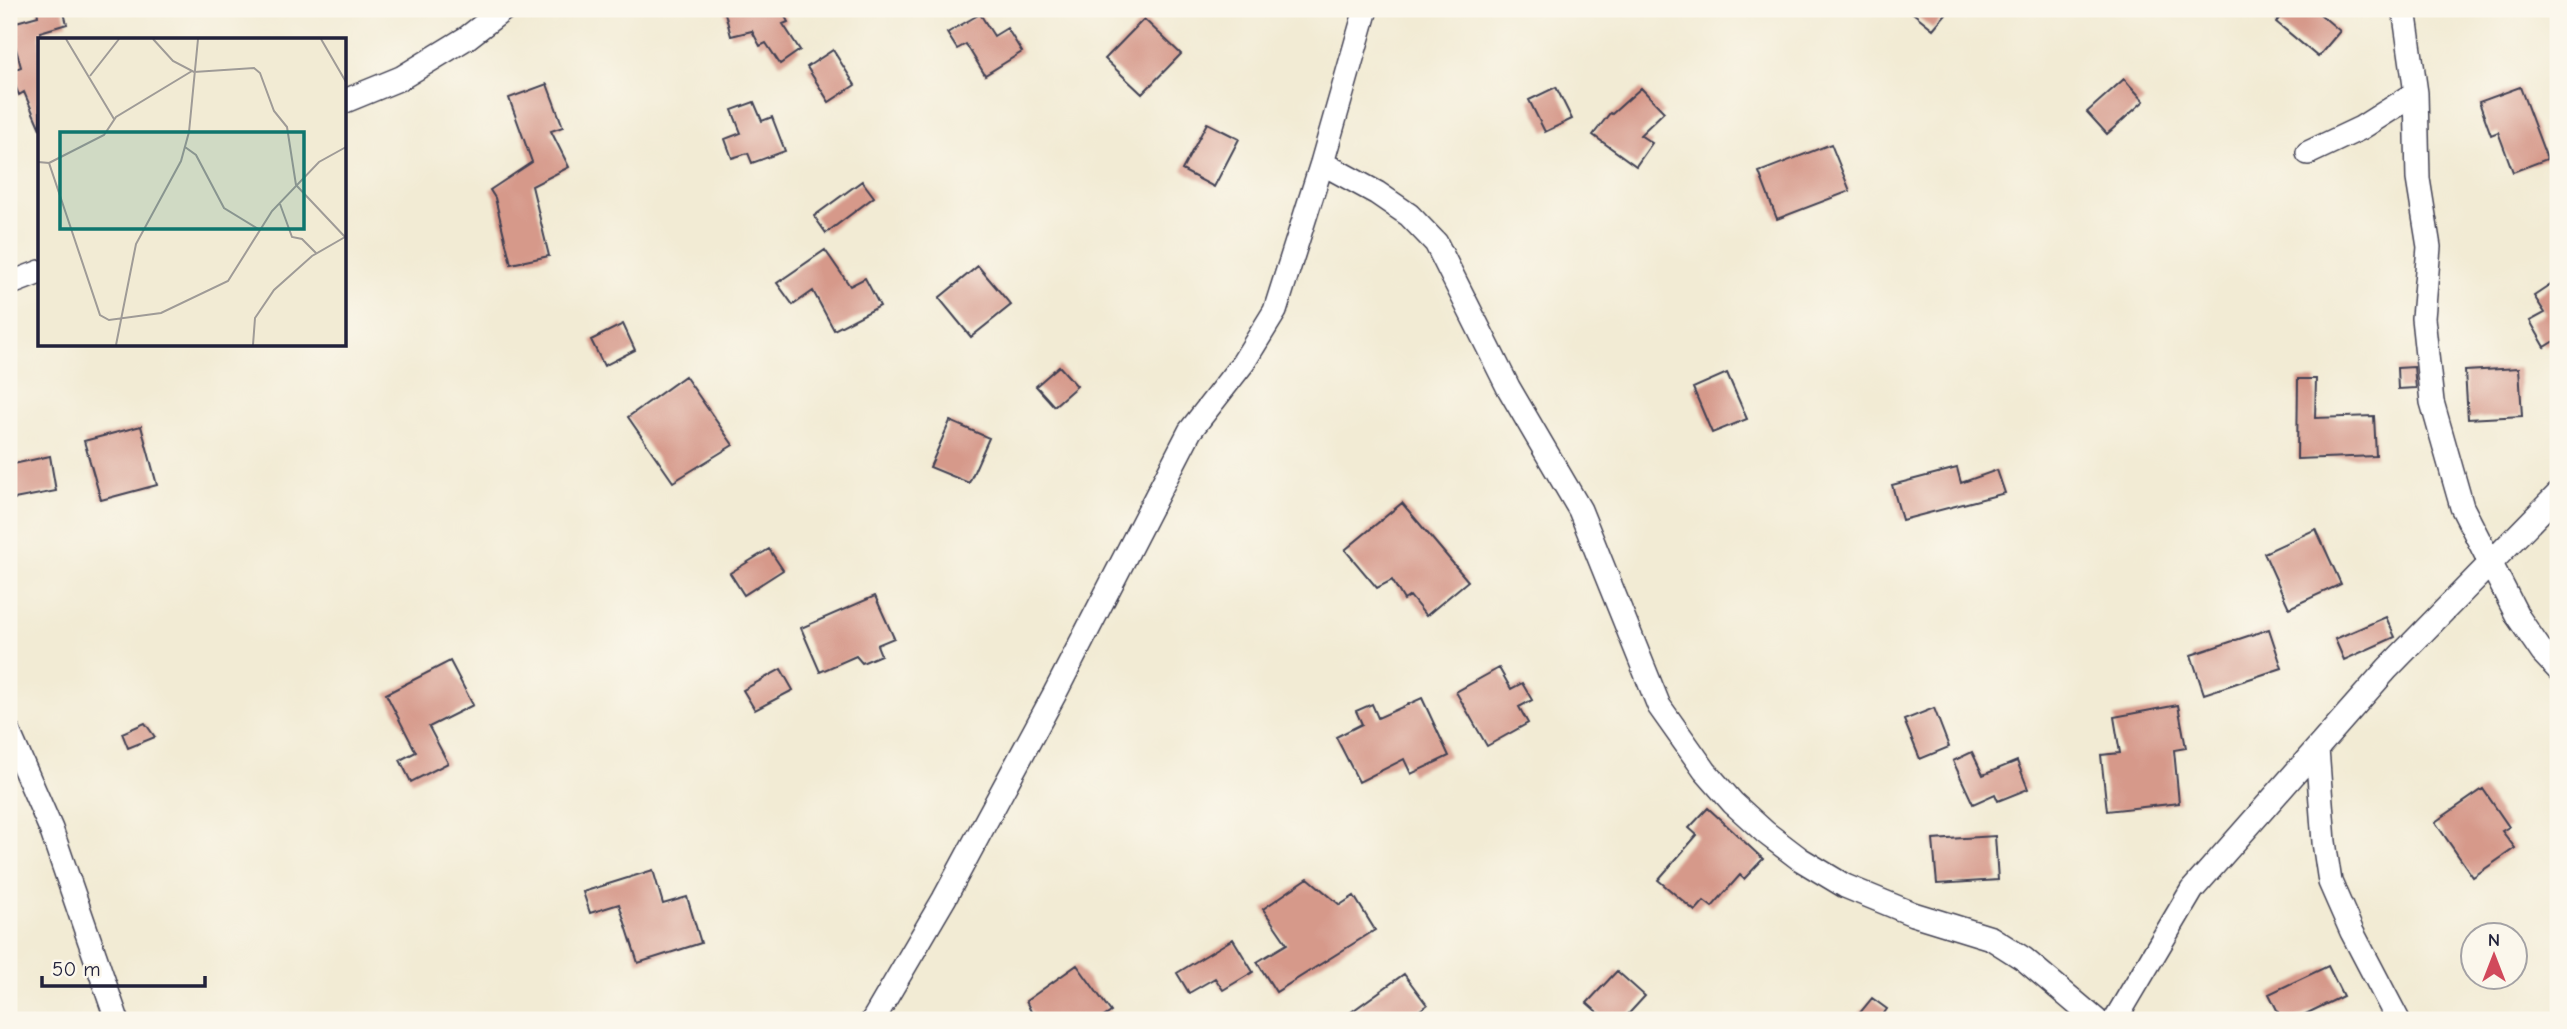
<svg xmlns="http://www.w3.org/2000/svg" width="2567" height="1029" font-family="'Comic Neue',sans-serif">
<style>
.building{fill:#d6998a}
.lines{fill:none;stroke-linecap:round;stroke-linejoin:round}
.street-casing{stroke:#414052;stroke-width:26}
.street{stroke:#fff;stroke-width:23}
.inset-road{fill:none;stroke:#9f9b97;stroke-width:2}
.view{fill:#0f766e;fill-opacity:0.15;stroke:#0f766e;stroke-width:3.5}
.inset-edge{fill:none;stroke:#22223b;stroke-width:3.5}
</style>
<rect width="100%" height="100%" fill="#fbf7ec"/>
<filter id="ink" filterUnits="userSpaceOnUse"><feTurbulence type="fractalNoise" baseFrequency=".0143" numOctaves="2"/><feDisplacementMap in="SourceGraphic" scale="14" xChannelSelector="R" yChannelSelector="G"/><feConvolveMatrix kernelMatrix="1 2 1 2 8 2 1 2 1" color-interpolation-filters="sRGB"/></filter>
<filter id="wash" filterUnits="userSpaceOnUse"><feTurbulence type="fractalNoise" baseFrequency=".00686" numOctaves="4" result="noise"/><feDisplacementMap in="SourceGraphic" scale="28" xChannelSelector="R" yChannelSelector="G"/><feGaussianBlur stdDeviation="1.57" result="paint"/><feColorMatrix in="noise" values="0 0 0 0 0 0 0 0 0 0 0 0 0 0 0 0 0 1.4 0 .05"/><feComposite in="paint" operator="in"/></filter>
<g filter="url(#wash)">
<rect width="100%" height="100%" fill="#f2ebd4"/>
<g id="blocks">
<path class="building" d="M37,9h26l4,15 -27,8v97l-16,-37 -5,3 -10,-23 12,-5 -12,-43 29,-8z
M724,9h57l7,13 -5,2 17,26 -20,14 -14,-21 -6,3 -8,-15 -21,5z
M1908,9h42l-17,20z
M2287,9h27l26,22 -22,26 -42,-35z
M980,14l14,22 13,-8 15,24 -37,23 -19,-31 -9,5 -10,-16z
M1144,19l37,35 -39,40 -37,-35z
M833,50l22,35 -26,17 -22,-35z
M2124,79l20,22 -37,33 -20,-22z
M547,84l16,43 -12,4 18,36 -37,19 17,70 -38,8 -16,-66 -5,-8 42,-28 -23,-64z
M1556,87l16,32 -27,13 -16,-32z
M2520,87l27,72 -34,13 -15,-40 -7,3 -12,-33z
M1641,88l23,24 -24,23 12,8 -16,23 -43,-31 17,-22 2,1z
M754,102l8,19 10,-4 13,34 -33,12 -4,-10 -16,5 -7,-19 16,-6 -9,-23z
M1207,123l32,16 -25,48 -32,-17z
M1831,144l19,47 -73,28 -18,-47z
M862,181l12,16 -48,36 -12,-17z
M825,250l25,36 15,-8 15,28 -46,24 -21,-39 -20,14 -16,-22z
M978,266l33,39 -40,32 -32,-39z
M2558,280v59l-13,8 -15,-26 15,-8 -11,-17z
M623,324l12,26 -31,16 -13,-26z
M1059,366l18,20 -23,20 -18,-20z
M2414,367l2,21 -18,1 -1,-21z
M2519,368l3,48 -54,3 -3,-48z
M1727,373l20,46 -35,14 -19,-45z
M685,376l48,69 -60,37 -45,-65z
M2298,379h18l-1,39 59,-2 2,40 -79,3z
M950,421l39,17 -20,45 -39,-16z
M141,426l16,59 -56,15 -17,-59z
M50,456l6,35 -47,9v-35z
M1957,468l4,15 36,-13 8,23 -103,27 -10,-35z
M1402,503l66,78 -42,35 -16,-20 -6,4 -12,-20 -15,8 -32,-38z
M2316,529l25,55 -52,24 -25,-55z
M769,549l14,21 -39,25 -14,-22z
M875,596l19,42 -17,7 4,10 -19,8 -6,-7 -36,16 -19,-44z
M2386,617l9,20 -51,23 -9,-21z
M2269,629l13,39 -78,26 -13,-39z
M450,661l23,44 -44,22 19,36 -37,19 -11,-22 16,-8 -30,-58z
M1499,668l12,21 11,-6 10,17 -13,7 9,16 -41,23 -31,-54z
M781,669l12,21 -38,20 -12,-20z
M1422,698l27,58 -38,18 -7,-15 -45,23 -23,-45 26,-13 -6,-13 16,-7 6,14z
M2178,705l8,43 -12,2 5,53 -72,8 -6,-56 19,-2 -6,-36z
M1934,708l15,39 -29,12 -16,-39z
M145,723l10,14 -27,11 -6,-15z
M1972,752l11,23 34,-14 11,28 -30,12 -3,-7 -22,10 -20,-43z
M2483,789l26,38 -7,4 13,17 -42,29 -38,-55z
M1708,808l55,51 -19,20 -4,-4 -28,32 -8,-6 -9,10 -37,-31 39,-45 -8,-7z
M1995,836l3,44 -61,4 -4,-44z
M653,870l10,34 24,-7 14,46 -63,20 -19,-59 -29,9 -7,-21z
M1308,878l32,27 14,-9 21,34 -99,62 -19,-30 30,-18 -24,-35z
M1233,939l20,33 -30,18 -8,-12 -26,15 -12,-20z
M1077,965l34,47 -12,8h-64l-9,-19z
M2328,966l15,30 -50,24h-11l-13,-26z
M1617,971l28,25 -22,24h-17l-19,-17z
M1404,974l23,31 -21,15h-66z
M1872,998l15,11 -8,11h-25z"/>
</g>
</g>
<g filter="url(#ink)">
<use href="#blocks" fill-opacity="0" stroke="#414052" stroke-width="2"/>
<g class="lines">
<g class="street-casing">
<path id="street" d="M2404,9l12,84 2,86 11,68 -6,71 9,84 30,105 56,110 24,35 16,17
M345,101l56,-23 67,-41 36,-28
M2308,153l53,-25 55,-35
M1322,163l55,30 32,22 27,28 72,144 72,123 79,196 46,65 28,32 33,30 34,26 45,27 68,28 78,24 33,21 72,61
M9,284l31,-12
M9,733l42,96 66,191
M2317,749l7,93 6,40 22,50 46,88
M873,1020l71,-121 110,-204 136,-264 53,-68 32,-52 47,-148 44,-154
M2115,1020l77,-130 195,-221 171,-175"/>
</g>
<use href="#street" class="street"/>
</g>
</g>
<g transform="translate(38 38)">
<rect width="308" height="308" fill="#f2ebd4"/>
<path class="inset-road" d="M28,1l48,80M115,1l20,22 21,11 60,-4 6,5 14,38 13,16 9,58 50,53M283,1l25,43M52,38l29,-37M147,109l11,8 28,53 36,22M0,124l11,1 51,152 9,5 52,-7 67,-32 44,-70 47,-49 27,-15M11,125l55,-28 12,-18 76,-46M242,166l12,33 10,2 14,14M78,307l20,-101 45,-83 8,-29 9,-93M215,307l2,-27 19,-28 38,-34 33,-19"/>
<path class="view" d="M22,94h244v97h-244z"/>
<rect width="308" height="308" class="inset-edge"/>
</g>
<rect width="2567" height="1029" fill="none" stroke="#fbf7ec" stroke-width="35"/>
<g transform="translate(2494 956)"><circle r="33" fill="#fbf7ec" stroke="#a4a2a5" stroke-width="2"/>
<path d="M0-5L12 26L0 18L-12 26Z" fill="#d1495b"/>
<text y="-10" font-size="19" font-weight="bold" text-anchor="middle" fill="#22223b">N</text>
</g>
<path d="M42 976v10h163v-10" fill="none" stroke="#22223b" stroke-width="3.5"/>
<text x="52" y="976" font-size="21" fill="#22223b" stroke="#fbf7ec" stroke-width="5" paint-order="stroke">50 m</text>
</svg>
